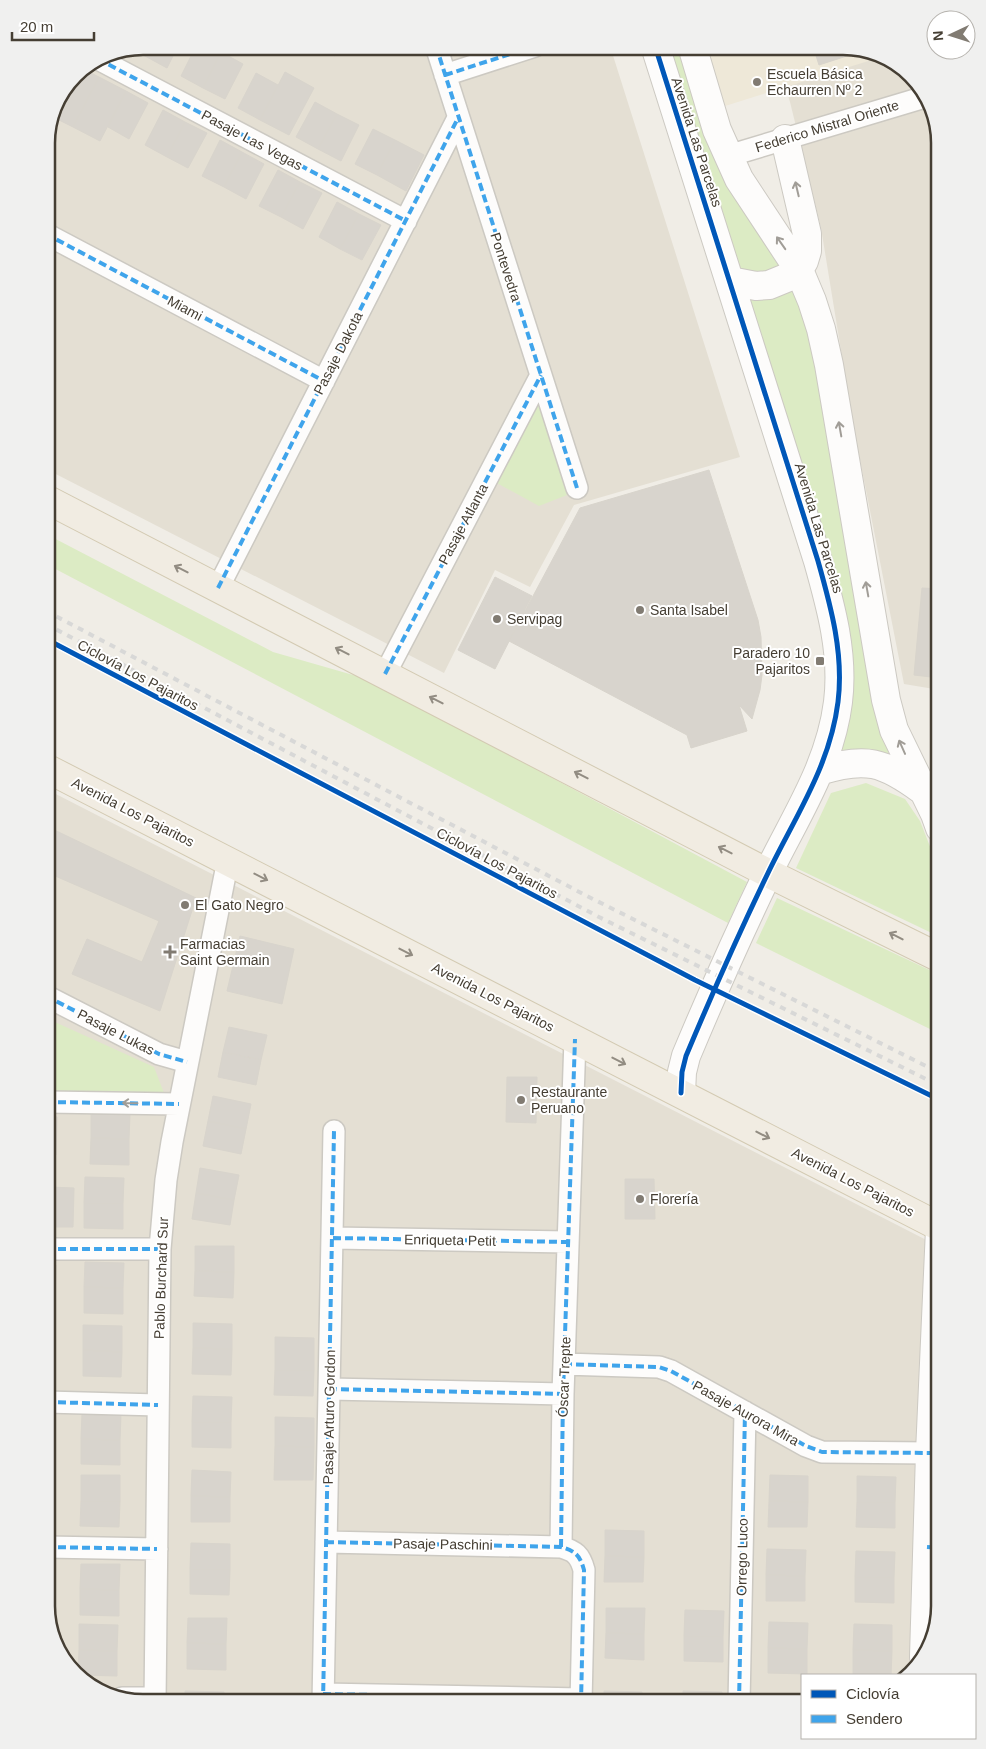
<svg xmlns="http://www.w3.org/2000/svg" width="986" height="1749" font-family="Helvetica,sans-serif">
<style>
.residential{fill:#e4dfd3}
.education{fill:#eee8d8}
.green{fill:#dcebc4}
.building{fill:#d8d4cd;stroke:#d8d4cc}
.lines{fill:none;stroke-linecap:round;stroke-linejoin:round}
.minor-casing{stroke:#ccc9c2;stroke-width:24}
.tertiary-casing{stroke:#ccc9c2;stroke-width:30}
.primary-casing{stroke:#d3cab2;stroke-width:30}
.minor{stroke:#fdfcfb;stroke-width:21}
.tertiary{stroke:#fdfcfb;stroke-width:28}
.primary{stroke:#f1ece2;stroke-width:28}
.rail{stroke:#d8d8d7;stroke-width:4;stroke-dasharray:6 6;stroke-linecap:butt}
.quiet{stroke:#3fa4eb;stroke-width:4;stroke-dasharray:8 4;stroke-linecap:butt}
.cycleway-casing{stroke:#fff;stroke-width:8}
.cycleway{stroke:#0057b8;stroke-width:5}
.oneway{stroke:#a19d97}
.oneway2{stroke:#928c82}
.poi-dot{fill:#817b72;stroke:#fff;stroke-width:2}
.labels{text-anchor:middle;stroke-width:4;stroke-linejoin:round;paint-order:stroke}
.poi-label{font-size:14px;fill:#453e33;stroke:#fff;text-anchor:start}
.street-label{font-size:14px;fill:#453e33;stroke:#fff}
.rim{fill:none;stroke:#453e33;stroke-width:2.5}
</style>
<rect width="100%" height="100%" fill="#f0ede6"/>
<path class="residential" d="M143,46h467l130,411 -166,48 -44,82 -35,-17 -51,103 -398,-204v-332l29,-63 31,-21z
M772,46h78l47,17 35,42 8,38v547l-36,-6 -51,-260 -32,-196 -31,-126z
M46,789l894,458v360l-16,53 -19,15h-103v28h-665l-48,-17 -35,-42 -8,-38z"/>
<path class="education" d="M702,46h148l31,11 -159,50z"/>
<path class="green" d="M662,46h21l52,142 75,131 15,95 64,342 -54,-1 12,-40z
M538,396l29,99 -28,11 -44,-24z
M46,534l227,118 94,27 380,203 -19,41 -682,-359z
M866,783l39,16 15,22 20,51v65l-144,-69 35,-75z
M777,898l163,77v59l-184,-91z
M46,1018l108,49 10,26 -118,-2z"/>
<path class="building" d="M143,46h7l-5,10 -15,-7z
M150,46h28l-11,22 -22,-12z
M196,46h14l11,6 -18,36 -22,-12z
M318,46h22l-5,10z
M813,46h37l12,5 -43,14z
M221,52l22,12 -18,35 -22,-11z
M83,69l16,8 -26,50 -18,-9 20,-44z
M285,72l29,16 -25,47 -29,-15z
M256,73l22,12 -18,35 -22,-12z
M99,77l27,14 -26,50 -27,-14z
M126,91l22,12 -19,36 -21,-12z
M315,102l22,12 -19,35 -22,-12z
M163,110l22,12 -18,35 -22,-12z
M337,114l22,11 -18,36 -23,-12z
M185,122l22,11 -19,35 -21,-11z
M373,129l22,11 -18,35 -22,-11z
M220,140l22,12 -18,35 -22,-11z
M395,140l29,15 -18,36 -29,-16z
M242,152l22,12 -18,35 -22,-12z
M278,170l22,12 -19,35 -22,-11z
M300,182l22,11 -19,36 -22,-12z
M337,202l22,12 -19,35 -21,-12z
M359,214l22,11 -19,35 -22,-11z
M709,470l49,150 3,17 1,38 -2,15 -8,29 -13,-14 8,26 -56,17 -4,-13 -178,-94 71,-133z
M495,577l37,19 -37,73 -37,-19z
M922,588l18,1v89l-26,-3z
M46,826l150,72 -36,113 -88,-37 15,-35 55,23 17,-41 -113,-49z
M240,936l54,13 -12,55 -55,-13z
M229,1027l38,8 -6,25 -38,-8z
M223,1052l38,8 -5,25 -38,-8z
M507,1077h30l-1,46 -30,-1z
M213,1096l38,8 -5,25 -38,-8z
M91,1113h39l-1,26 -38,-1z
M46,1116l11,1 -1,38h-10z
M208,1121l38,8 -5,25 -38,-8z
M91,1138l38,1v26l-39,-1z
M200,1168l39,7 -5,25 -38,-7z
M85,1177l39,1 -1,25h-39z
M625,1179h29l1,40h-30z
M46,1187h3l-1,40h-2z
M49,1187l25,1 -1,39h-25z
M196,1193l38,7 -4,25 -38,-6z
M84,1203h39v26l-39,-1z
M195,1246h39v26l-39,-1z
M85,1262l39,1 -1,25 -39,-1z
M46,1265h10l-1,39h-9z
M195,1271l39,1 -1,26 -39,-2z
M84,1287l39,1v26l-39,-1z
M193,1323l39,1v25l-39,-1z
M83,1325l39,1v26l-39,-2z
M46,1336h8l-1,40 -7,-1z
M275,1337l39,1v32h-39z
M193,1348l39,1 -1,26 -39,-1z
M83,1350l39,2 -1,25 -38,-1z
M275,1370h39l-1,26 -39,-1z
M193,1396l39,1 -1,25h-39z
M46,1412h7l-1,39h-6z
M82,1414h39l-1,26 -39,-1z
M275,1417l39,1v29l-39,-1z
M192,1422h39v26l-39,-1z
M81,1439l39,1v25l-39,-1z
M275,1446l39,1 -1,33h-39z
M192,1470l39,2 -1,25 -39,-1z
M81,1475h39v26h-39z
M770,1475l38,1v26l-39,-1z
M857,1476l39,1 -1,25h-38z
M46,1484h5l-1,39h-4z
M191,1496l39,1v25h-39z
M81,1501h39l-1,26 -39,-1z
M769,1501l39,1 -1,25h-39z
M857,1502h38v26l-39,-1z
M605,1530l39,1v26l-39,-1z
M191,1543l39,1v25h-40z
M767,1549l39,1 -1,26 -39,-1z
M856,1551l39,1 -1,25h-39z
M605,1556l39,1 -1,25h-39z
M46,1561h4l-1,39h-3z
M81,1564h39l-1,26 -39,-1z
M190,1569h40l-1,26 -39,-1z
M766,1575l39,1v25h-39z
M855,1577h39v26l-39,-1z
M80,1589l39,1v26l-39,-1z
M606,1608h39l-1,26 -38,-1z
M685,1610l39,1 -1,25h-39z
M188,1618h39l-1,26 -39,-1z
M769,1622l39,1 -1,26 -39,-1z
M79,1624l39,1 -1,26 -38,-1z
M854,1624l38,1v26l-39,-1z
M606,1633l38,1v26l-39,-2z
M684,1636h39v26l-39,-1z
M187,1643l39,1v26l-39,-1z
M768,1648l39,1v25l-39,-1z
M79,1650l38,1v25l-37,-1 -2,-2z
M853,1650l39,1 -1,24h-38z
M185,1691l39,1v11h-39z
M604,1691l38,1v11h-38z
M683,1691l39,1v11h-39z
M764,1699l38,1v3h-38z"/>
<g class="lines">
<g class="minor-casing">
<path id="minor" d="M436,46l141,442
M98,59l308,162
M445,75l90,-29
M728,156l197,-59
M46,234l278,147
M218,588l240,-470
M385,674l156,-299
M46,996l113,58 28,8
M46,1102l133,2
M333,1238l235,4
M46,1249h114
M564,1364l95,3 12,4 135,75 16,6 108,1
M329,1389l234,5
M46,1402l112,3
M326,1542l235,5c14,4 19,8 23,23l-3,133
M46,1547l111,2
M561,1547l2,-153 12,-355
M323,1694l258,5
M122,1698h33
M155,1703l5,-454 6,-69 6,-38 56,-282
M323,1703l11,-572
M739,1703l6,-291"/>
</g>
<g class="tertiary-casing">
<path id="tertiary" d="M655,46l163,515c13,46 26,93 20,141 -8,64 -43,115 -70,171 -29,60 -56,121 -82,183l-4,16 -1,21
M692,46l25,84 22,49 60,91 13,31 9,28 8,36 57,335 8,30 41,84 5,14
M730,281l26,5 13,-1 22,-9 8,-6 5,-9 3,-10v-17l-22,-95
M819,771c47,-15 65,-9 103,19
M924,1657l6,-204 10,-224"/>
</g>
<g class="primary-casing">
<path id="primary" d="M46,499l722,374 172,85
M46,768l894,459"/>
</g>
<use href="#minor" class="minor"/>
<use href="#tertiary" class="tertiary"/>
<use href="#primary" class="primary"/>
<path class="rail" d="M46,611l541,285 353,177
M46,624l553,293 341,169"/>
<path class="quiet" d="M436,46l141,442
M98,59l308,162
M445,75l90,-29
M46,234l278,147
M218,588l240,-470
M385,674l156,-299
M46,996l113,58 28,8
M46,1102l133,2
M333,1238l235,4
M46,1249h114
M564,1364l95,3 12,4 135,75 16,6 108,1
M329,1389l234,5
M46,1402l112,3
M326,1542l235,5c14,4 19,8 23,23l-3,133
M46,1547l111,2
M561,1547l2,-153 12,-355
M927,1547l13,1
M323,1694l258,5
M122,1698h33
M323,1703l11,-572
M739,1703l6,-291"/>
<g class="cycleway-casing">
<path id="cycleway" d="M655,46l163,515c13,46 26,93 20,141 -8,64 -43,115 -70,171 -29,60 -56,121 -82,183l-4,16 -1,21
M46,639l649,341 245,120"/>
</g>
<use href="#cycleway" class="cycleway"/>
</g>
<defs><path id="oneway-shaft" d="M-6 0H5M1.5-3L5.5 0L1.5 3" fill="none" stroke-width="1.6" stroke-linecap="round" stroke-linejoin="round" transform="scale(1.25)"/></defs>
<g class="oneway">
<use href="#oneway-shaft" transform="translate(797 189) rotate(-103)"/>
<use href="#oneway-shaft" transform="translate(781 243) rotate(-125)"/>
<use href="#oneway-shaft" transform="translate(840 429) rotate(-100)"/>
<use href="#oneway-shaft" transform="translate(867 589) rotate(-100)"/>
<use href="#oneway-shaft" transform="translate(902 747) rotate(-114)"/>
<use href="#oneway-shaft" transform="translate(130 1103) rotate(-179)"/>
</g>
<g class="oneway2">
<use href="#oneway-shaft" transform="translate(181 569) rotate(-153)"/>
<use href="#oneway-shaft" transform="translate(342 651) rotate(-153)"/>
<use href="#oneway-shaft" transform="translate(436 700) rotate(-153)"/>
<use href="#oneway-shaft" transform="translate(581 775) rotate(-153)"/>
<use href="#oneway-shaft" transform="translate(725 850) rotate(-153)"/>
<use href="#oneway-shaft" transform="translate(261 877) rotate(27)"/>
<use href="#oneway-shaft" transform="translate(896 936) rotate(-153)"/>
<use href="#oneway-shaft" transform="translate(406 952) rotate(27)"/>
<use href="#oneway-shaft" transform="translate(619 1061) rotate(27)"/>
<use href="#oneway-shaft" transform="translate(763 1135) rotate(27)"/>
</g>
<g class="poi-dot">
<circle cx="757" cy="82" r="5"/>
<circle cx="640" cy="610" r="5"/>
<circle cx="497" cy="619" r="5"/>
<rect x="815" y="656" width="10" height="10" rx="2.5"/>
<circle cx="185" cy="905" r="5"/>
<path d="M167.5 944.5h5v5h5v5h-5v5h-5v-5h-5v-5h5z"/>
<circle cx="521" cy="1100" r="5"/>
<circle cx="640" cy="1199" r="5"/>
</g>
<g class="labels">
<g class="poi-label">
<text x="767" y="79">Escuela Básica<tspan x="767" dy="16">Echaurren Nº 2</tspan></text>
<text x="650" y="615">Santa Isabel</text>
<text x="507" y="624">Servipag</text>
<text x="810" y="658" text-anchor="end">Paradero 10<tspan x="810" dy="16">Pajaritos</tspan></text>
<text x="195" y="910">El Gato Negro</text>
<text x="180" y="949">Farmacias<tspan x="180" dy="16">Saint Germain</tspan></text>
<text x="531" y="1097">Restaurante<tspan x="531" dy="16">Peruano</tspan></text>
<text x="650" y="1204">Florería</text>
</g>
<g class="street-label">
<text transform="translate(827 126) rotate(-17)" y="5">Federico Mistral Oriente</text>
<text transform="translate(252 140) rotate(28)" y="5">Pasaje Las Vegas</text>
<text transform="translate(697 142) rotate(72)" y="5">Avenida Las Parcelas</text>
<text transform="translate(506 267) rotate(72)" y="5">Pontevedra</text>
<text transform="translate(185 308) rotate(28)" y="5">Miami</text>
<text transform="translate(338 353) rotate(-63)" y="5">Pasaje Dakota</text>
<text transform="translate(463 524) rotate(-62)" y="5">Pasaje Atlanta</text>
<text transform="translate(819 528) rotate(73)" y="5">Avenida Las Parcelas</text>
<text transform="translate(138 675) rotate(28)" y="5">Ciclovía Los Pajaritos</text>
<text transform="translate(133 812) rotate(27)" y="5">Avenida Los Pajaritos</text>
<text transform="translate(497 863) rotate(28)" y="5">Ciclovía Los Pajaritos</text>
<text transform="translate(493 997) rotate(27)" y="5">Avenida Los Pajaritos</text>
<text transform="translate(116 1032) rotate(27)" y="5">Pasaje Lukas</text>
<text transform="translate(853 1182) rotate(27)" y="5">Avenida Los Pajaritos</text>
<text transform="translate(450 1240) rotate(1)" y="5">Enriqueta Petit</text>
<text transform="translate(161 1278) rotate(-88)" y="5">Pablo Burchard Sur</text>
<text transform="translate(564 1377) rotate(-88)" y="5">Óscar Trepte</text>
<text transform="translate(746 1413) rotate(29)" y="5">Pasaje Aurora Mira</text>
<text transform="translate(329 1417) rotate(-89)" y="5">Pasaje Arturo Gordon</text>
<text transform="translate(443 1544) rotate(1)" y="5">Pasaje Paschini</text>
<text transform="translate(742 1557) rotate(-89)" y="5">Orrego Luco</text>
</g>
</g>
<path d="M0 0H986V1749H0ZM143 55H843A88 88 0 0 1 931 143V1606A88 88 0 0 1 843 1694H143A88 88 0 0 1 55 1606V143A88 88 0 0 1 143 55Z" fill="#f0f0ef" fill-rule="evenodd"/>
<path class="rim" d="M143 55H843A88 88 0 0 1 931 143V1606A88 88 0 0 1 843 1694H143A88 88 0 0 1 55 1606V143A88 88 0 0 1 143 55Z"/>
<rect x="801" y="1674" width="175" height="65" fill="#ffffff" stroke="#b5b2ad"/>
<rect x="811" y="1690" width="25" height="8" fill="#0057b8" stroke="#b5b2ad"/>
<text x="846" y="1699" font-size="15" fill="#453e33">Ciclovía</text>
<rect x="811" y="1715" width="25" height="8" fill="#3fa4eb" stroke="#b5b2ad"/>
<text x="846" y="1724" font-size="15" fill="#453e33">Sendero</text>
<g transform="translate(951 35) rotate(266)"><circle r="24" fill="#ffffff" stroke="#b5b2ad"/>
<path d="M0-4L9 19L0 12L-9 19Z" fill="#817b72"/>
<text y="-8" font-size="14" font-weight="bold" text-anchor="middle" fill="#453e33">N</text>
</g>
<path d="M12 32v8h82v-8" fill="none" stroke="#453e33" stroke-width="2.5"/>
<text x="20" y="32" font-size="15" fill="#453e33" stroke="#ffffff" stroke-width="4" paint-order="stroke">20 m</text>
</svg>
